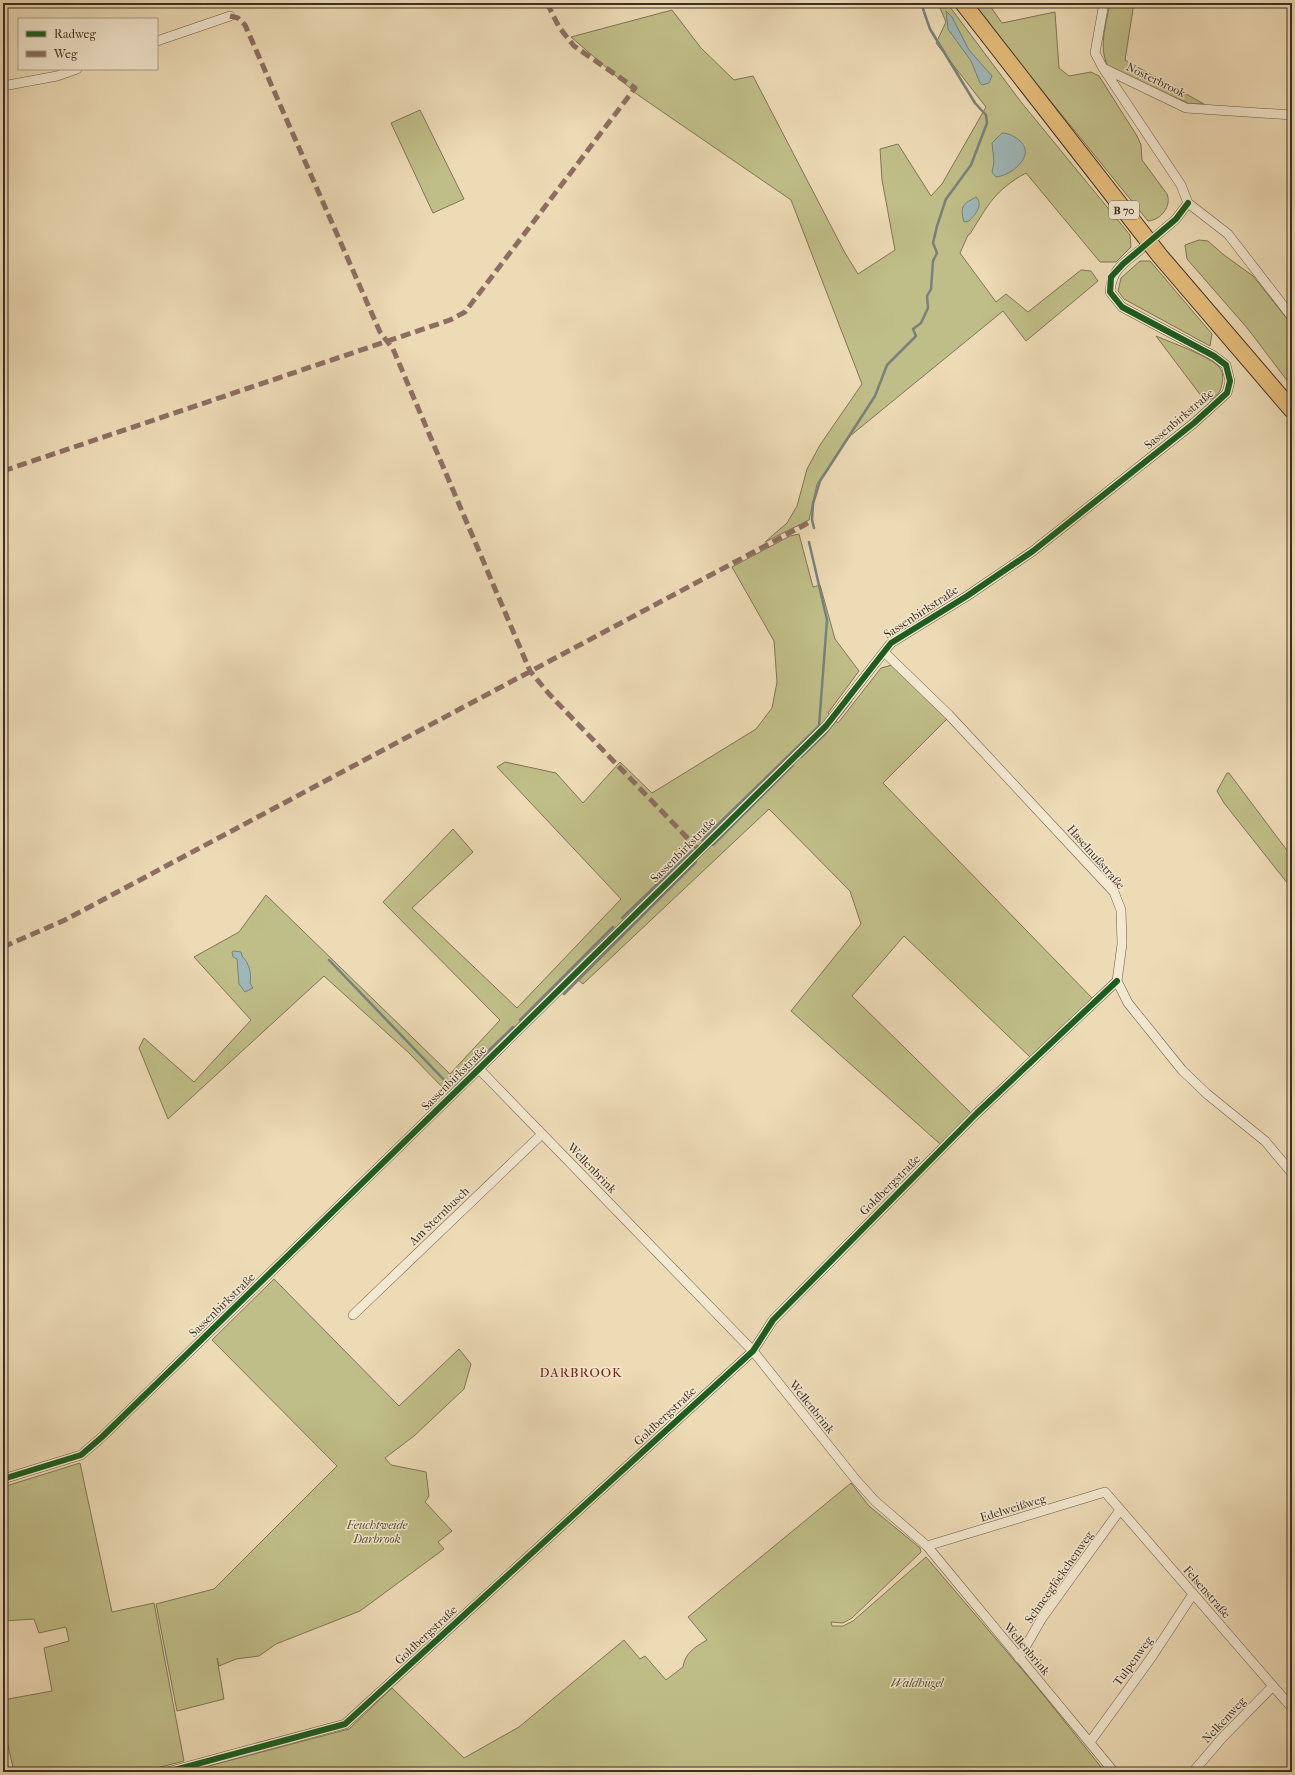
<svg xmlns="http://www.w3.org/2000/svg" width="1295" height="1775" font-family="'IM FELL French Canon',serif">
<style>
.green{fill:#c0be88;stroke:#7f7656}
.water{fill:#9eb8b9;stroke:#78817d}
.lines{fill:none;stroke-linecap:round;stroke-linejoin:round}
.stream{stroke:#78817d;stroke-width:2.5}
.street-casing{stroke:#6a5a48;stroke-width:10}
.highway-casing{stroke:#3e2f24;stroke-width:18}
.street{stroke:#f3e8d0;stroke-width:9}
.highway{stroke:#e6be7b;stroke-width:16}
.quiet{stroke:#8d6e63;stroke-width:5;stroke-dasharray:10 5;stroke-linecap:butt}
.cycleway-casing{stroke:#f3e8d0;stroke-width:8}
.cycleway{stroke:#1b5e20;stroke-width:6}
.labels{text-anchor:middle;stroke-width:3;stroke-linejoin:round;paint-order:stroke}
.shield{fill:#f3e8d0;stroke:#746658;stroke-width:1}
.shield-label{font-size:11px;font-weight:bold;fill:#3e2f24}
.street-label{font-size:12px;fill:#3e2f24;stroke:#f3e8d0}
.park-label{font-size:12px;font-style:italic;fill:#584c38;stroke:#f3e8d0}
.neighbourhood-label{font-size:13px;letter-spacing:1px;fill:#7a1f14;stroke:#f3e8d0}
</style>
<rect width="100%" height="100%" fill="#eddbb6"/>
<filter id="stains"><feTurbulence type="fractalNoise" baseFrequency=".005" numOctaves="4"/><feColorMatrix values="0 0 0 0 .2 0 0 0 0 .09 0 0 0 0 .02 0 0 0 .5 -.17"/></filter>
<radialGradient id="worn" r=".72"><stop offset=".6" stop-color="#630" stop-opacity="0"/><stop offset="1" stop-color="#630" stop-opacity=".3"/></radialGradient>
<path class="green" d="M938,3h9l74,99 109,133 1,12 -15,15h-16l-74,-89c-31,17 -38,32 -56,61l-2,1 -8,18 36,49 10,-8 22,18 53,-42 10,1 7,10 -72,60 -23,-30 -153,125 -33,48 -8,36 -44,22 22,-19 10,-17 10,-37 13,-24 42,-61 -71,-184 -153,-105 -67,-58 101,-27 29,38 33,32 19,-4 92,177 13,21 37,-24 -13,-70 -2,-31 18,-5 33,52 11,-12 44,-77 -50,-64 10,-21z
M971,3h17l14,20 53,-11 4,56 10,8 22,-4 8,4 38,60 4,9 1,15 25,34c5,12 -6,26 -19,27z
M1110,3h24l-9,57 79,44h-14l-80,-34c-13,-20 -4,-44 0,-67z
M420,110l44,89 -31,14 -42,-90z
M1199,240l9,1 16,14 29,21 39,49v62l-44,-58 -61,-70 -2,-14z
M1140,261h10l62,73 -2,12 -86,-47 -6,-8 3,-13z
M1156,336c16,7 54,20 64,32 4,6 3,13 1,20 -2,7 -9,12 -16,13z
M799,534l14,53 7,-2 15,54 24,32 -31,42 10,10 43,-55 11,-3 55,54 -64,64 210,216 -63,58 -126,-121 -52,60 119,117 -31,31 -149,-133 70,-87 -11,-33 -81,-82 -186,175 -15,-12 -92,95 -28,26 -39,-40 -85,-77 -156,143 -29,-71 5,-10 50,44 57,-62 -57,-63 45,-25 27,-37 184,179 50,-54 -117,-118 70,-73 20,23 -61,56 105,100 104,-109 -124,-132 8,-5 51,11 27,30 37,-41 32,31 104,-64 16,-21 5,-26 -3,-41 -42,-74 58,-31z
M1227,773h2l63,84v32l-68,-86 -7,-12z
M274,1279l125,127 60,-57 12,15 -7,25 -50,47 -29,22 6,7 35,7 3,24 -4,6 27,29 -14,11 6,7 -84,62 -84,33 -17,12 -23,3 -17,7 -2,-8 7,41 -47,12 -21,-107 58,-15 123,-123 -125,-126z
M80,1463l32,149 42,-9 30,158 -43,11h-127l-11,-49v-23l49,-9 -8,-43 25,-7 -3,-14 -27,6 -5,-14 -31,2v-134z
M851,1483l18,23 51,42 1,4 -69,66 -9,5 -12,-1 1,4h11l10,-5 73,-64 111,130 68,85h-919l163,-43 43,-41 72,70 55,-31 105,-87 16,19 5,-3 21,24 17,-13c2,-14 12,-20 24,-27l-19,-23z"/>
<path class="water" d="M946,11l6,6 17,33 23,26 -3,7 -7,2 -2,-2 -9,-22 -23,-32z
M1002,133c10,0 26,10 23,22 -3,11 -18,21 -29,22l-4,-5 2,-10 -2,-19z
M976,197c8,8 -1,18 -7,24l-5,1c-5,-17 0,-18 12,-25z
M234,951l7,1 1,4c7,7 10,18 8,27l3,5 -8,4 -6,-8 -2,-25 -4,-2 -1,-5z"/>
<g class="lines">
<path class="stream" d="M814,528l-2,-8 1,-16 7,-23 55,-85 12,-31 29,-29 -3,-7 8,-6 7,-15 -1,-12 4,-7 2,-28 4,-8 -4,-10 4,-17 9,-27 25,-34 16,-42 -1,-8 -11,-12 -45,-74 -9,-26
M801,757l24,-23 26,-33
M702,840l117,-114 8,-106 -18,-78
M713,845l80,-80
M622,918l70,-67
M329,960l120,125 3,1 61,-59
M564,994l132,-132
M520,1020l93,-93"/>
<g class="street-casing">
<path id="street" d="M1104,3l-9,50 8,15 83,40 106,7
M157,41l73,-25
M1103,68l78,117 7,18 40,31 64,83
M3,86l54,-10 20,-7
M1155,237l21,-18 12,-16
M884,652l65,63 165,177 7,18 1,34 -5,37 11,22 54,67 25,24 58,47 27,32
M479,1069l274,282 103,129 19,21 52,45 187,226
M353,1315l189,-181
M3,1479l78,-24 21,-18 377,-368 347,-343 65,-83 76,-47 66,-45 161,-128 33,-30 3,-12 -4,-16 -12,-9 -92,-49 -12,-15c2,-23 13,-28 30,-42
M927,1546l178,-54 187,216
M1019,1658l23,-40 78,-108
M1090,1742l61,-84 42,-64
M167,1772l178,-48 408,-373 20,-31 204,-207 140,-132
M1193,1772l29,-34 51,-52"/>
</g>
<g class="highway-casing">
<path id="highway" d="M963,3l197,253 132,154"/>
</g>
<use href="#street" class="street"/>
<use href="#highway" class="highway"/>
<path class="quiet" d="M230,16l8,2 7,7 135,307 13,17 137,322 20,24 149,155
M3,471l447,-151 15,-8 170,-224 -61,-42 -15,-19 -12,-24
M3,947l62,-27 743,-397"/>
<g class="cycleway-casing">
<path id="cycleway" d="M3,1479l78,-24 21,-18 377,-368 347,-343 65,-83 76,-47 66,-45 161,-128 33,-30 3,-12 -4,-16 -12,-9 -92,-49 -12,-15 1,-15 12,-13 53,-45 12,-16
M167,1772l178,-48 408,-373 20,-31 204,-207 140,-132"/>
</g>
<use href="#cycleway" class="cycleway"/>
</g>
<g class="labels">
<rect class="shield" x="1109" y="201" width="30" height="18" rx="3"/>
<g class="shield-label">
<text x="1124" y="214">B 70</text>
</g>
<g class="street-label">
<text transform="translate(1156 80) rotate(26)" y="4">Nosterbrook</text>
<text transform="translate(1179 419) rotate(-40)" y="4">Sassenbirkstraße</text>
<text transform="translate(921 612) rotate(-33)" y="4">Sassenbirkstraße</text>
<text transform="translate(683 850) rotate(-45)" y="4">Sassenbirkstraße</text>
<text transform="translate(1096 857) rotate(49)" y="4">Haselnußstraße</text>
<text transform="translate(454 1078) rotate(-45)" y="4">Sassenbirkstraße</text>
<text transform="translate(592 1168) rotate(46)" y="4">Wellenbrink</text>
<text transform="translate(890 1185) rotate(-45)" y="4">Goldbergstraße</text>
<text transform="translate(439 1216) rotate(-44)" y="4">Am Sternbusch</text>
<text transform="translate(222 1305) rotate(-44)" y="4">Sassenbirkstraße</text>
<text transform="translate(812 1407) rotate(51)" y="4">Wellenbrink</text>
<text transform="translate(665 1416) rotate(-43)" y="4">Goldbergstraße</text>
<text transform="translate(1013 1508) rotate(-17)" y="4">Edelweißweg</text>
<text transform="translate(1059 1577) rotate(-55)" y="4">Schneeglöckchenweg</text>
<text transform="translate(1207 1592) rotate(49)" y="4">Felsenstraße</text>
<text transform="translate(426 1635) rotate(-43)" y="4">Goldbergstraße</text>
<text transform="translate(1027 1649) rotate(50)" y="4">Wellenbrink</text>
<text transform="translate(1133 1661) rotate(-54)" y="4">Tulpenweg</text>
<text transform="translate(1224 1720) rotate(-47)" y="4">Nelkenweg</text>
</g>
<g class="park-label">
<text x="377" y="1529">Feuchtweide<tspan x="377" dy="14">Darbrook</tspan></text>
<text x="917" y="1687">Waldhügel</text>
</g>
<g class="neighbourhood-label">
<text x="581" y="1377">DARBROOK</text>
</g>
</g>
<rect width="1295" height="1775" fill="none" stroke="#eddbb6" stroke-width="16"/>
<rect x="4" y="4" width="1287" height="1767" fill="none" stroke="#3e2f24" stroke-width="2"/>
<rect x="8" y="8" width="1279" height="1759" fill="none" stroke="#3e2f24"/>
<rect x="18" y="18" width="140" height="52" fill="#f3e8d0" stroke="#ab9e8b"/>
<rect x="26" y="31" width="20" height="6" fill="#1b5e20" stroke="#ab9e8b"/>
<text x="54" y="38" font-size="12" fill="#3e2f24">Radweg</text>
<rect x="26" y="51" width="20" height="6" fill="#8d6e63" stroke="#ab9e8b"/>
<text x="54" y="58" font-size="12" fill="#3e2f24">Weg</text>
<rect width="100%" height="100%" filter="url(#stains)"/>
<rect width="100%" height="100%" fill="url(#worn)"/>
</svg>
